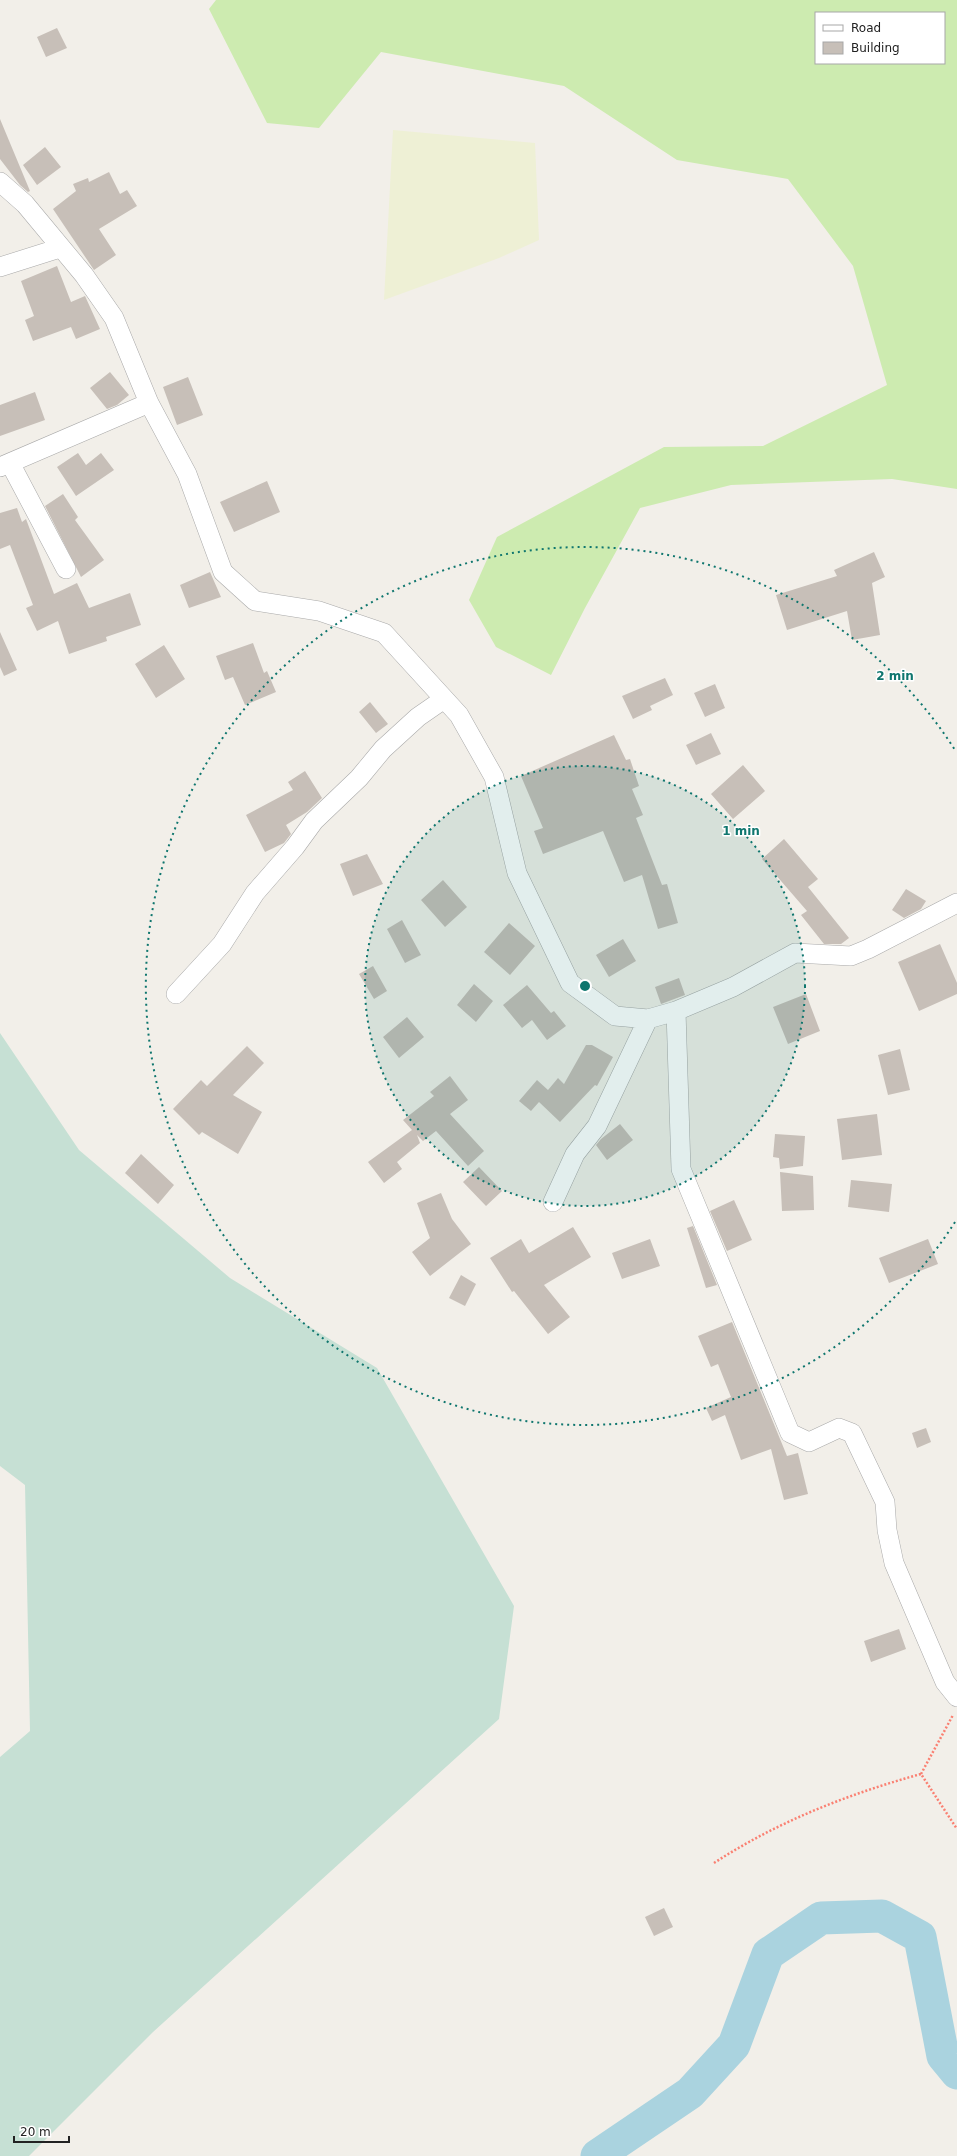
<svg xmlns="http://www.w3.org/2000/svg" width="957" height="2156" font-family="'DejaVu Sans',sans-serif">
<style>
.farmland{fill:#eef0d5}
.grass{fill:#cdebb0;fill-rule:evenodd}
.wetland{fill:#c6e0d4}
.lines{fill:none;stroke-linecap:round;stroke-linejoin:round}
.river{stroke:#aad3df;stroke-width:33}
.building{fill:#c7bfb8}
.minor-casing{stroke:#a9a9a9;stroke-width:20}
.path{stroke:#fa8072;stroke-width:2.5;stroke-dasharray:2 2;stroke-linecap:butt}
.minor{stroke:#fff;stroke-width:19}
.ring{fill:none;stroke:#0f766e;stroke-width:2;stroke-dasharray:2 4}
.centre{fill:#0f766e;stroke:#fff;stroke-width:2}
.ring-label{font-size:12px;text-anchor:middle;font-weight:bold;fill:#0f766e;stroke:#fff;stroke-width:3;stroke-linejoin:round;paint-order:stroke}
</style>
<rect width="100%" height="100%" fill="#f2efe9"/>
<path class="farmland" d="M393,130l142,13 4,97 -40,18 -115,42z"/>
<path class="grass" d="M216,0h741v489l-65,-10 -161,6 -91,23 -55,100 -34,67 -55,-28 -27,-47 28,-63 167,-90 99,-1 124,-61 -34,-119 -65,-87 -111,-19 -113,-74 -183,-34 -62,76 -52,-5 -58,-114zM816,13h128v50h-128z"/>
<path class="wetland" d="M0,1033l79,117 151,128 147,90 137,238 -15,113 -346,313 -124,124h-29v-399l30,-26 -5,-246 -25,-19z"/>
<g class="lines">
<path class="river" d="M597,2156l93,-63 44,-48 34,-91 53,-36 61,-2 38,21 23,119 14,17"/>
</g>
<path class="building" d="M57,28l10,20 -21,9 -9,-20z
M0,119l30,72 -2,1 -8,-7 -20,-26z
M45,147l16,20 -24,18 -14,-20z
M109,172l11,22 7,-4 10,16 -38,23 17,26 -22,15 -41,-61 23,-18 -3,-7 15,-6 1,4z
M57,266l14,36 14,-6 15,33 -24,10 -5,-12 -38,14 -8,-21 9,-4 -13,-35z
M110,372l19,23 -12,10 -10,4 -17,-21z
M188,377l15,38 -26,10 -14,-38z
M35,392l10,28 -45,16v-31z
M78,453l8,12 15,-12 13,17 -38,26 -19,-29z
M267,481l13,31 -46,20 -14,-30z
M63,494l15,23 -3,3 29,40 -23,17 -36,-71z
M17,508l5,14 4,-3 28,75 23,-11 12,25 41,-15 11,32 -35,12 1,4 -38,13 -11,-33 -21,10 -11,-23 7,-3 -23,-60 -10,4v-36z
M874,552l11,25 -13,6 8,52 -28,5 -5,-29 -60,19 -11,-35 61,-19 -3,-6z
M210,572l11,25 -32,11 -9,-23z
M0,632l17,38 -13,6 -4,-9z
M253,643l11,30 3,-2 9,21 -31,13 -12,-28 -8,3 -9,-24z
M164,645l21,34 -29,19 -21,-34z
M665,678l8,17 -23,11 2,4 -19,9 -11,-23z
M715,684l10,24 -20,9 -11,-24z
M370,702l18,22 -12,9 -17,-21z
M711,733l10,21 -25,11 -10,-20z
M614,735l12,25 4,-1 9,27 -7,3 11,26 -7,3 26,67 5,-1 11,39 -20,6 -16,-54 -18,7 -21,-51 -60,23 -9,-23 9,-3 -22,-52z
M743,765l22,26 -32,28 -22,-25z
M305,771l17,27 -15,14 -21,13 5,9 -7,9 -19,9 -19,-37 47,-25 -5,-8z
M784,839l34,40 -10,8 41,51 -8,6h-17l-23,-29 6,-4 -45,-52z
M367,854l16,30 -30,12 -13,-32z
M443,880l24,27 -22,20 -24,-27z
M906,889l20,12 -5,8 -17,9 -12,-8z
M402,920l19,35 -16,8 -18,-34z
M509,923l26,23 -25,29 -26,-23z
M623,939l13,22 -27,16 -13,-22z
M940,944l17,39v11l-38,17 -21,-49z
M373,966l14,25 -13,8 -15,-25z
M679,978l6,17 -24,9 -6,-17z
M474,984l19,17 -17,21 -19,-17z
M527,985l24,28 3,-2 12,15 -19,14 -15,-20 -10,8 -19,-23z
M806,994l14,37 -32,13 -15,-37z
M407,1017l17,20 -25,21 -16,-21z
M586,1045h6l21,12 -16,29 -2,-1 -35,37 -21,-20 -8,9 -12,-10 18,-21 11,10 10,-12 6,6z
M247,1046l17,17 -31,32 29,17 -24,42 -36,-22 -3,3 -26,-26 28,-29 6,6z
M900,1049l10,41 -22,5 -10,-40z
M450,1076l18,24 -18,14 34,37 -16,15 -32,-35 -13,10 -6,-6 3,8 -23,19 5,7 -18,14 -16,-21 44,-32 -9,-10 31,-24 -4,-4z
M877,1114l5,41 -40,5 -5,-41z
M620,1124l13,16 -26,20 -11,-15 5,-6z
M775,1134l30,2 -2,30 -23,3 -1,-11 -6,-1z
M141,1154l33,31 -16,19 -33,-31z
M479,1167l23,24 -16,15 -23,-24z
M780,1172l33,4 1,34 -32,1z
M851,1180l41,4 -3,28 -41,-5z
M441,1193l11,26 19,25 -41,32 -18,-24 18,-14 -13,-35z
M734,1200l18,40 -25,11 -17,-40z
M693,1226l24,59 -11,3 -19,-60z
M573,1227l18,30 -47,28 26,32 -22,17 -34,-43 -2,1 -22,-34 31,-19 8,14z
M650,1239l10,27 -38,13 -10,-26z
M928,1239l10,25 -49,19 -10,-25z
M461,1275l15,9 -11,22 -16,-8z
M732,1322l55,134 11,-3 10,41 -24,6 -13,-51 -30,11 -16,-45 -13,6 -6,-13 25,-11 -13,-33 -7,3 -13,-31z
M926,1428l5,14 -14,6 -5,-15z
M899,1629l7,20 -35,13 -7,-21z
M664,1908l9,19 -19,9 -9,-19z"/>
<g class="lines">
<g class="minor-casing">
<path id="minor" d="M0,182l25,22 59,71 30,43 35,85 38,71 36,98 32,29 64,10 65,22 75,82 35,62 23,96 53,110 45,33 33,3 28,-8 57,-24 62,-34 56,3 17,-7 89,-46
M0,267l60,-19
M10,463l56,106
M0,467l149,-64
M176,994l46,-50 33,-51 40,-46 19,-26 45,-43 24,-29 35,-32 26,-18
M676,1011l5,158 109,264 19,9 30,-14 13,5 33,69 2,28 7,33 51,119 12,15
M553,1202l22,-48 22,-28 51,-107"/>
</g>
<path class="path" d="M921,1774l32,-59
M714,1863c63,-41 134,-69 207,-89l36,55"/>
<use href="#minor" class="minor"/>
</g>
<circle cx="585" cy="986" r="220" fill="#0f766e" fill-opacity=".12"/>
<g class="ring">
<circle cx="585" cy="986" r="220"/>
<path d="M955 1222A439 439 0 1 1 955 750"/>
</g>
<circle cx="585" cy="986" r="6" class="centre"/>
<g class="ring-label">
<text x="895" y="680">2 min</text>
<text x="741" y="835">1 min</text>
</g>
<rect x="815" y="12" width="130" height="52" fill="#ffffff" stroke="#a7a7a7"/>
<rect x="823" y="25" width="20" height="6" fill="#ffffff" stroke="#a7a7a7"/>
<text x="851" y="32" font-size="12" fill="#222222">Road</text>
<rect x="823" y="42" width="20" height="12" fill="#c7bfb8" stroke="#a7a7a7"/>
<text x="851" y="52" font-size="12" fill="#222222">Building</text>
<path d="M14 2136v6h55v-6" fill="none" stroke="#222222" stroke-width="2"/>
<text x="20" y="2136" font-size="12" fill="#222222" stroke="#ffffff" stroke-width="3" paint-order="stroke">20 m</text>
</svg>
